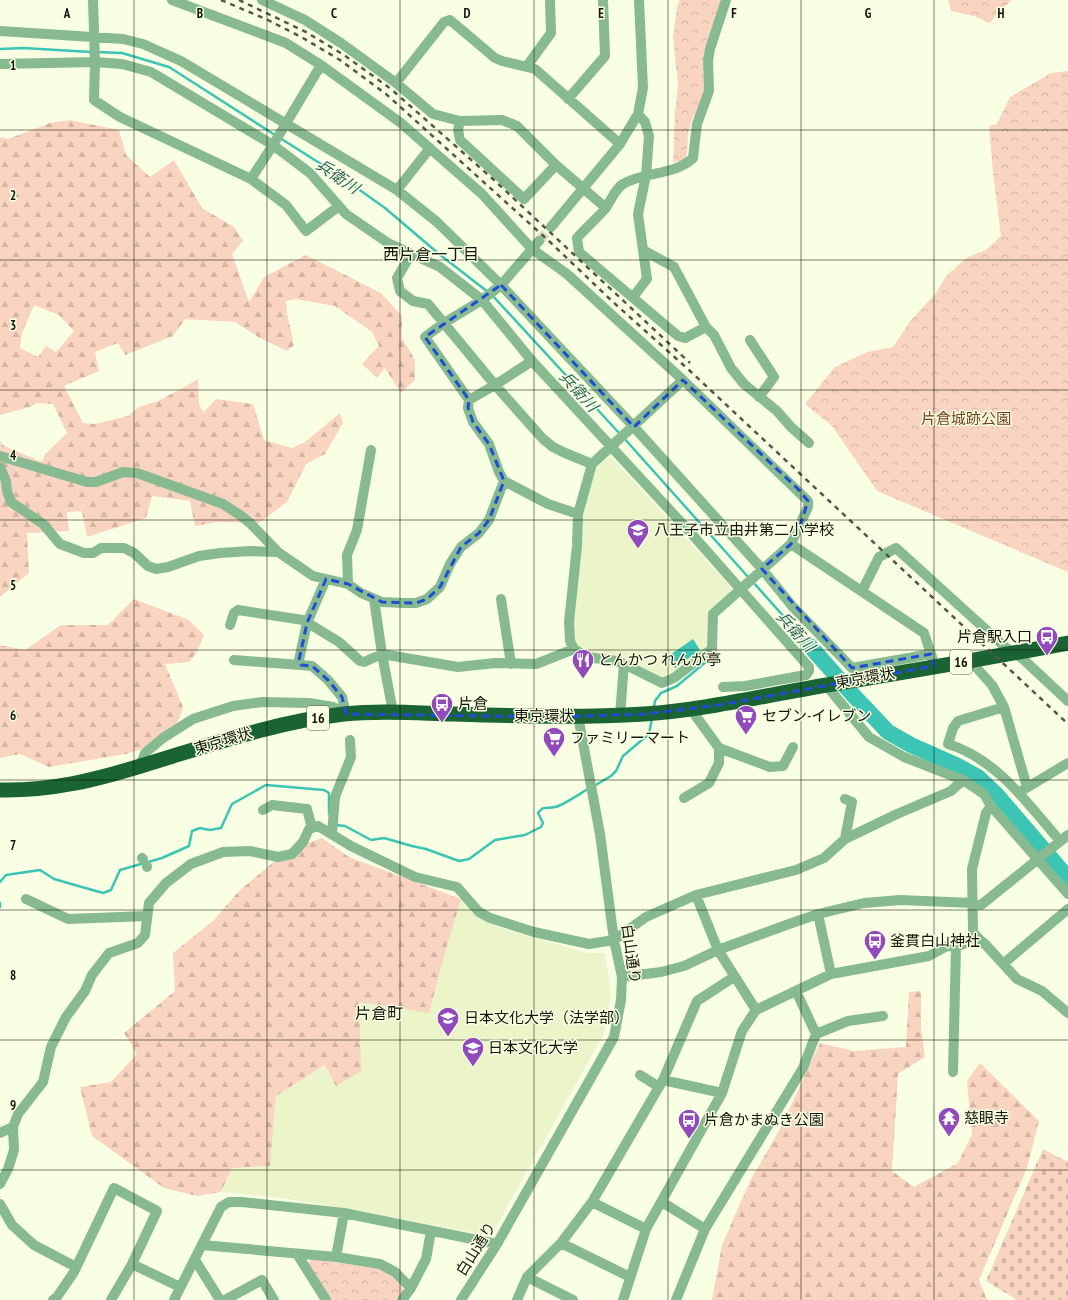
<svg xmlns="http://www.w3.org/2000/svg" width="1068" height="1300" font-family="'PT Sans Narrow','Noto Sans JP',sans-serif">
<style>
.built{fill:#ecf5ca}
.forest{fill:url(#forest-firs);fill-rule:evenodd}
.cemetery{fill:url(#cemetery-stones)}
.park{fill:url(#park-crowns)}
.water{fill:#3cc4b4}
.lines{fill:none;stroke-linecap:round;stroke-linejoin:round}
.stream{stroke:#3cc4b4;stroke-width:2.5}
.river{stroke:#3cc4b4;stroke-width:16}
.minor-tunnel{stroke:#d6dcc1;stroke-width:10;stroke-dasharray:10 5;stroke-linecap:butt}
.minor{stroke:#87ba91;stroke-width:10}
.highway{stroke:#1a6332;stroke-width:15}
.rail{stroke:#555848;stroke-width:2.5;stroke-dasharray:5 5;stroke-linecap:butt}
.marked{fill:none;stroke:#1d4ed8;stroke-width:3;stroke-dasharray:8 5;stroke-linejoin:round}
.grid{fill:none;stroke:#131509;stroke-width:1;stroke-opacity:0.55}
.labels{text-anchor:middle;stroke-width:3;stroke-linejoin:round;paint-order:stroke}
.shield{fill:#f9ffe2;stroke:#585b4a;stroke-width:1}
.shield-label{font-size:14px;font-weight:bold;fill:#131509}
.park-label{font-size:15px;fill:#76401e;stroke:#f9ffe2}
.poi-label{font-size:15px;fill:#131509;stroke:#f9ffe2;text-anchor:start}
.street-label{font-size:15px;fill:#131509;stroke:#f9ffe2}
.water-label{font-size:16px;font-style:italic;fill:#2d635b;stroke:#f9ffe2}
.neighbourhood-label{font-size:16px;fill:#131509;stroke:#f9ffe2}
.grid-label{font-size:13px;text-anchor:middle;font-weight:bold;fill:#131509;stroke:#f9ffe2;stroke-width:3;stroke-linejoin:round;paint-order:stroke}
</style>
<defs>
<pattern id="forest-firs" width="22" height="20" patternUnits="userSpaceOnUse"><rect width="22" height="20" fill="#f8d4c1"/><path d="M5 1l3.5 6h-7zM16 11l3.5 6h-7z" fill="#d4b5a4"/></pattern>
<pattern id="cemetery-stones" width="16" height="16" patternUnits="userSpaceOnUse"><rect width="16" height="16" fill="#f8d4c1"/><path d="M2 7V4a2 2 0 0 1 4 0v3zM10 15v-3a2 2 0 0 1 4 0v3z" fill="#d4b5a4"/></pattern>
<pattern id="park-crowns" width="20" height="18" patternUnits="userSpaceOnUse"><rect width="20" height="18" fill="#f8d4c1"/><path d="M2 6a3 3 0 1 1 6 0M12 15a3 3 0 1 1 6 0" fill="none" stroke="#d4b5a4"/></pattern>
</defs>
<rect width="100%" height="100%" fill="#f9ffe2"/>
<path class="built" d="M611,457l119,129v6l-20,18 -2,35 -3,6 -39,28 -44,-21 -34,-6 -8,-5 -5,-8 -3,-13 10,-111 14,-46 10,-11z
M461,899l17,19 25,11 85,24h17l6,41 -7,40 -109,195 -9,6 -130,-25 -75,-12 -60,-6 11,-24 38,-2 6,-70 50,-31 33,-63 90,-66z"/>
<path class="forest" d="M70,120l49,10 7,25 24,22 24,-17 28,48 32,19 9,14 -11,13 17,48 15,-25 42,-22 75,38 21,23v22l13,22v20l-14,13 -16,-25 -8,10 -15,-14 17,-18 -7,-14 -37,-26 -39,-7 -10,2 1,12 7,32 -7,6 -27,-13 -25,-16 -50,-3 -12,17 -48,19 -7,-12 -23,9 4,19 -35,15 19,37 12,1 33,-8 11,-9 19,-6 23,-12 17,-10 1,26 5,7 12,-13 37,5 11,36 28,8 13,-6 35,-29 3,10 -18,31 -19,10 -19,38 -28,21 -42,-1 -22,4 -5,-25 -38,-5 -6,22 -59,19 -5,-26 -15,1 2,19 -42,2 2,40 -29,24v-156l4,5 38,16 3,-8 22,-21 -14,-29 -16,-1 -7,4 -30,8v-278l8,2 42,-16zM34,305l25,10 15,16 -18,21 -10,-6 -8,11 -18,-9 2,-15z
M134,599l55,21 15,15 -7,17 -8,10 -24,2 18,43 -11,32 -46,15 -77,13 -29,-13 -20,4v-113l25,5 36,-25h47z
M322,838l27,19 112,42 -13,43 -19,71 -70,-11 2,69 -25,15 -11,-21 -49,31 -6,70 -38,2 -11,24 -24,4 -33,-8 -72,-52 -12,-49 31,-5 26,-28 -13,-21 51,-42 -2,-38 41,-33 25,-29 50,-42z
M921,991v38l4,28 -27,17 -6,97 22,16 44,-24 14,-29 -5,-53 13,-18 59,58 -12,47 -48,112 8,20h-275l10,-55 28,-64 30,-52 40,-86 34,8 52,-4 3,-55z"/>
<path class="cemetery" d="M1043,1149l25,13v138h-51l-31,-19z"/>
<path class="park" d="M680,0h41l-18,63 1,28 -5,17 -7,11 -4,15 -1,19 -2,7 -12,2 2,-50 3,-26 -5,-49 4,-30z
M948,0h64l-16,15 -6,8 -16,-7 -23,-5z
M1068,71v501l-191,-81 -45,-65 -27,-22 30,-37 32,-15 26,-5 18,-27 25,-27 10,-17 22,-19 18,-7 15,-14 -8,-63 -4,-47 8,-2 13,-27 41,-24z
M311,1259l70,10 7,4 14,11 1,8 -6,8h-66l-23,-37z"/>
<path class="water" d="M693,639l7,11 -25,18 -8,-11z"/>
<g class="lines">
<path class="stream" d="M0,49l23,-1 68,4
M96,52l26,1 47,14 106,68
M280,138l60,38 45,32 54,46 49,38
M492,295l128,139
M623,437l126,141
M753,582l57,64
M654,707l1,-6 6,-8 16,-7 31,-26
M594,786l17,-10 5,-5 7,-15 26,-22 3,-16
M336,825l9,1 26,14 13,-2 28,8 14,3 33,12 10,-2 26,-19 30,-5 16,-8 2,-4 -5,-10c5,-8 9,-4 17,-6 7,-1 26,-14 33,-18
M0,882l6,-7 34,-5 14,9 49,14 8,-3 9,-20 42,-12 27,-12 3,-15 8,-3 10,2 11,-2 11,-24 34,-19 58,5 5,3v21
M0,903v4"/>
<path class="river" d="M810,646l44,50 34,36 23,13 45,20 22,12 18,17 72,84"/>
<path class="minor-tunnel" d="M539,241l12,-14"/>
<path class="minor" d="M93,0l2,62 -1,38 26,17 131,62 35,26 20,26 33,-25
M172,0l114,43 35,22 80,58 81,71 50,55 35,25 116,106 125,121v6l-17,37 -78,70 -1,35 -38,29 -12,5 -38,-19
M262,0l43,20 36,23 55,40 37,31 27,7 42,-1 15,6 39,39 50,43
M0,31l123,8 20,5 38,17 216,129 40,32 64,63 133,142 128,142 31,38 59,61 79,-14
M0,64l95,-2 27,2 29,8 122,73 37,28 36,41 42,29 52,24 42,33 50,61 158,171 119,135v4l-3,4 -61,11 -22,1
M527,66l24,-33 -1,-33
M396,83l48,-61 6,-2 45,38 7,3 33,8 85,75
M568,99l37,-43 -2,-56
M638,114l7,8 4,14 -3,39 -8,39 5,36 31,17 32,60 8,8 17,33 13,16 33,27 14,16 18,16
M460,121l-2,9 2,10 64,59 32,-34
M251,179l22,-34 48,-80
M397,190l33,-42
M551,227l69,-83 18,-30 5,-26 -4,-88
M411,254l-14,24 3,13 13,10 15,3 67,81 48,54 10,8 12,6 27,11
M633,297l14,-18 -4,-29
M706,327l-21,11 -7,-2 -99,-84 -2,-14c9,-10 19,-19 28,-29 6,-8 9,-19 18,-25 21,-13 51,-8 70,-26l4,-34 12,-33 -1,-30 2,-12 16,-49
M750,340l24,37 -15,20
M532,361l-37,24 -26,15 -1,8 5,14 16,22 10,28 5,9 44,23 30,10
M469,400l-44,-63 19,-14 38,-23 19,-15 38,-44
M0,456l87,26h9l27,-10 14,1 86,31 17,11 10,8 28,29 35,24 35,8 13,9 21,9 22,1h12l11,-4 13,-12 10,-23 11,-17 18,-14 10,-13 15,-39
M0,467l6,14 1,10 4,11 32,22 17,20 24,9h9l8,-5h23l10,5 14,13 8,3 12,-2 31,-11 21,-3 30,-2 28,1
M791,544l133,89 9,27
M326,579l-19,44 -8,37 2,5 11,1 16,14 14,17 4,17
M348,584l-1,-29 10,-25 14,-80
M862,591l17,-34 17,-9 109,99 18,12 45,42
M374,599l8,55 11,58
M501,599l10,65
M230,625l4,-12 4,-3 65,10 36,22 21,19 4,1 18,-8 76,13 37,-4 41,1 38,-15
M234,660l67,5
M972,660l3,6 17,19 12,22 23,80
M826,685l43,52 35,20 59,23 21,14 7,12 77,88
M1004,707l-46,14 -5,7 -5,16c49,15 80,60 112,97
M692,709l3,6 24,33 51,19 13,-1 10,-19
M620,715l4,-51 -8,-3 -29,-4 -13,-8 -4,-8 -1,-19 8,-76 1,-32 14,-50 91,-84
M140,766l5,-13 18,-15 30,-19 40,-13 29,-4 47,1 24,4 13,7
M1023,790l45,-27
M684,798l25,-15 10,-20v-15
M845,799l7,3 -7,37
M263,810l9,-5 35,4 5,19
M332,834l3,-37 16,-40 -1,-17
M142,858l1,1
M147,866v1
M696,895l22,55 38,60
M26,899l42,20 79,-3
M818,914l13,60
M978,938l6,5 33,36 25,12 26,22
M1003,964l65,-55
M622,977l39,-5 23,-6 34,-16 71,-26 29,-10 46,-11 36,-3 73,3 8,2 87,-70
M816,1034l32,-13 35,-5
M953,1072l3,-125
M640,1075l19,12
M663,1080l34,-79 37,-24
M0,1133l13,-6 5,-13 25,-32 8,-35 15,-30 19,-26 7,-16 17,-22 29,-10 7,-8 4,-32 17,-20 25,-19 32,-12 27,-1 28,6 14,-3 11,-12 6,-13 9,-3 33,20 64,31 42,10 22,25 11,6 44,14 55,12 25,-4 32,-23 50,-22 100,-25 28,-12 21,-19 52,-25 54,-23 12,-11
M0,1184l8,-15 6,-19 -1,-23
M592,1202l54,27
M662,1202l43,27
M0,1204l12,21 22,20 42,22
M561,1243l69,34
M202,1245l134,12 44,7 15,8 16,16
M297,1254l29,46
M336,1257l8,-44
M195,1260l25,40
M132,1264l48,23
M527,1277l46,23
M53,1300l4,-3 17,-25 40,-84 43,23 -25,53 -21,36
M174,1300l47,-93 8,-5h13l102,11 153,31
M225,1300l37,-20 12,20
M402,1300l9,-12 15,-29 5,-28
M461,1300l36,-56 117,-207 7,-37 1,-23 -8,-37 -14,-106 -22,-118
M517,1300l10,-23 34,-34 31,-41 71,-122 59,13
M623,1300l23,-71 76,-136 20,-62 14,-21 75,-36 98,-18 18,-10 9,1 22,-9 -5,-6 -1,-63 14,-56 5,-7
M676,1300l29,-71 98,-161 13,-34 -20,-43"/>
<path class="highway" d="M0,790c52,1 95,-10 144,-25 66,-20 131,-43 200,-51 36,-4 73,-1 109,0 64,2 127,4 191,0 61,-4 122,-19 183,-29 80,-13 161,-27 241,-42"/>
<path class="rail" d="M221,0l47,20 35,18 37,22 46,34 164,148 63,60 76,68 379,354
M239,0l67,32 38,23 47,34 103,91 196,183"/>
</g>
<path class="marked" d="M501,285l133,142 49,-47 115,109 10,12 -7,22 -10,21 -29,25 90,99 79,-14 3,12 -215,39 -74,9 -89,3 -210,-3 -4,-17 -14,-17 -16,-14 -11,-1 -2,-5 8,-37 19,-44 22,5 34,18 34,1 11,-4 13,-12 21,-40 18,-14 10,-13 15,-39 -15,-37 -16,-22 -5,-14 1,-8 -44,-63z"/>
<path class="grid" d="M134,0v1300M267,0v1300M400,0v1300M534,0v1300M668,0v1300M801,0v1300M934,0v1300M0,130h1068M0,260h1068M0,390h1068M0,520h1068M0,650h1068M0,780h1068M0,910h1068M0,1040h1068M0,1170h1068"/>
<defs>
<g id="school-pin" transform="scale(1.15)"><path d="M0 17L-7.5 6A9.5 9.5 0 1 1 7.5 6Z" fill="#9249bc" stroke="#f9ffe2"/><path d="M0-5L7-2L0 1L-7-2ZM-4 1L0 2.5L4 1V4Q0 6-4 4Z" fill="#fff"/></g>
<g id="bus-pin" transform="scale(1.15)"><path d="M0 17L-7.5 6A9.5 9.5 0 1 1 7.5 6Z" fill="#9249bc" stroke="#f9ffe2"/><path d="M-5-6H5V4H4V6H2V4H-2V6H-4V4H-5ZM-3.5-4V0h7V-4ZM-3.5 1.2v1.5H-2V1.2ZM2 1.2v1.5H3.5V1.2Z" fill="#fff"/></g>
<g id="restaurant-pin" transform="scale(1.15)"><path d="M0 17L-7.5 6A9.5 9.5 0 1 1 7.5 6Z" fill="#9249bc" stroke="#f9ffe2"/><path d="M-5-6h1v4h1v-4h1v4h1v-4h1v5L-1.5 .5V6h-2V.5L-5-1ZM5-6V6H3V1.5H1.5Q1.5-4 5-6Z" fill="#fff"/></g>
<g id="supermarket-pin" transform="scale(1.15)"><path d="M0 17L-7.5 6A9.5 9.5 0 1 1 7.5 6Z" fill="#9249bc" stroke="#f9ffe2"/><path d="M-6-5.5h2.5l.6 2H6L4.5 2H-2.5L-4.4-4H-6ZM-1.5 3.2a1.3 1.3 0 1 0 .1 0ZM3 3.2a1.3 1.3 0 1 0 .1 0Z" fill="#fff"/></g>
<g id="university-pin" transform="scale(1.15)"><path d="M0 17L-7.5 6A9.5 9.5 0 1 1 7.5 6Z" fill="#9249bc" stroke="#f9ffe2"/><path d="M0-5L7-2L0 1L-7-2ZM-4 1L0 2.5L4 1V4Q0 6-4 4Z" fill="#fff"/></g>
<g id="temple-pin" transform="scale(1.15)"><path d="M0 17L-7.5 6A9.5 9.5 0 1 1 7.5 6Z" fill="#9249bc" stroke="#f9ffe2"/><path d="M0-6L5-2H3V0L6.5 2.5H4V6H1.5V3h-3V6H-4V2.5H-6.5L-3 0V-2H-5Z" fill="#fff"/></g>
</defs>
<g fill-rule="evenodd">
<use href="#school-pin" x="638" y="530"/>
<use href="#bus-pin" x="1047" y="637"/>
<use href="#restaurant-pin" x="583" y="660"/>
<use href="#bus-pin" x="442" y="704"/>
<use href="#supermarket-pin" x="746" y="716"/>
<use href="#supermarket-pin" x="554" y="738"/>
<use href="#bus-pin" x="875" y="941"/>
<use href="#university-pin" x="448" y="1018"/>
<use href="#university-pin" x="473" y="1048"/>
<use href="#temple-pin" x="949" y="1118"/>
<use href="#bus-pin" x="689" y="1120"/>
</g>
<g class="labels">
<g class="shield">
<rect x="950" y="650" width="22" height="24" rx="3"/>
<rect x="307" y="706" width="22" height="24" rx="3"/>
</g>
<g class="shield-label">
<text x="961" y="667">16</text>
<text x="318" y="723">16</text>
</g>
<g class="park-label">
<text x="966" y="424">片倉城跡公園</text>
</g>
<g class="poi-label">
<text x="654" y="535">八王子市立由井第二小学校</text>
<text x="1032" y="642" text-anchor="end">片倉駅入口</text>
<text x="598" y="665">とんかつ れんが亭</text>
<text x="458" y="709">片倉</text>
<text x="762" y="721">セブン-イレブン</text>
<text x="570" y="743">ファミリーマート</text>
<text x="890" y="946">釜貫白山神社</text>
<text x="464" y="1023">日本文化大学（法学部）</text>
<text x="488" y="1053">日本文化大学</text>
<text x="964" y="1123">慈眼寺</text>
<text x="704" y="1125">片倉かまぬき公園</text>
</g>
<g class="street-label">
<text transform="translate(865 678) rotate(-10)" y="5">東京環状</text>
<text x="544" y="721">東京環状</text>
<text transform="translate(223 741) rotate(-17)" y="5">東京環状</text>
<text transform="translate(631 954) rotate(82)" y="5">白山通り</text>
<text transform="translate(476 1249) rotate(-58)" y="5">白山通り</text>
</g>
<g class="water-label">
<text transform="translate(338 176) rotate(34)" y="6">兵衛川</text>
<text transform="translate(579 391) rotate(48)" y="6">兵衛川</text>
<text transform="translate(796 631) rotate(48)" y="6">兵衛川</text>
</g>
<g class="neighbourhood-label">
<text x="431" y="260">西片倉一丁目</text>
<text x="379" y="1019">片倉町</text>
</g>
</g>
<g class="grid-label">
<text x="67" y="18">A</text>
<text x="200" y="18">B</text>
<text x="334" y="18">C</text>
<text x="467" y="18">D</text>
<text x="601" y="18">E</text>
<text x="734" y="18">F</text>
<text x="868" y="18">G</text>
<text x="1001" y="18">H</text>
<text x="13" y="70">1</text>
<text x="13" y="200">2</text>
<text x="13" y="330">3</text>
<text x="13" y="460">4</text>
<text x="13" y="590">5</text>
<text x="13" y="720">6</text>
<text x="13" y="850">7</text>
<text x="13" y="980">8</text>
<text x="13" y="1110">9</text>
</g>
</svg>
